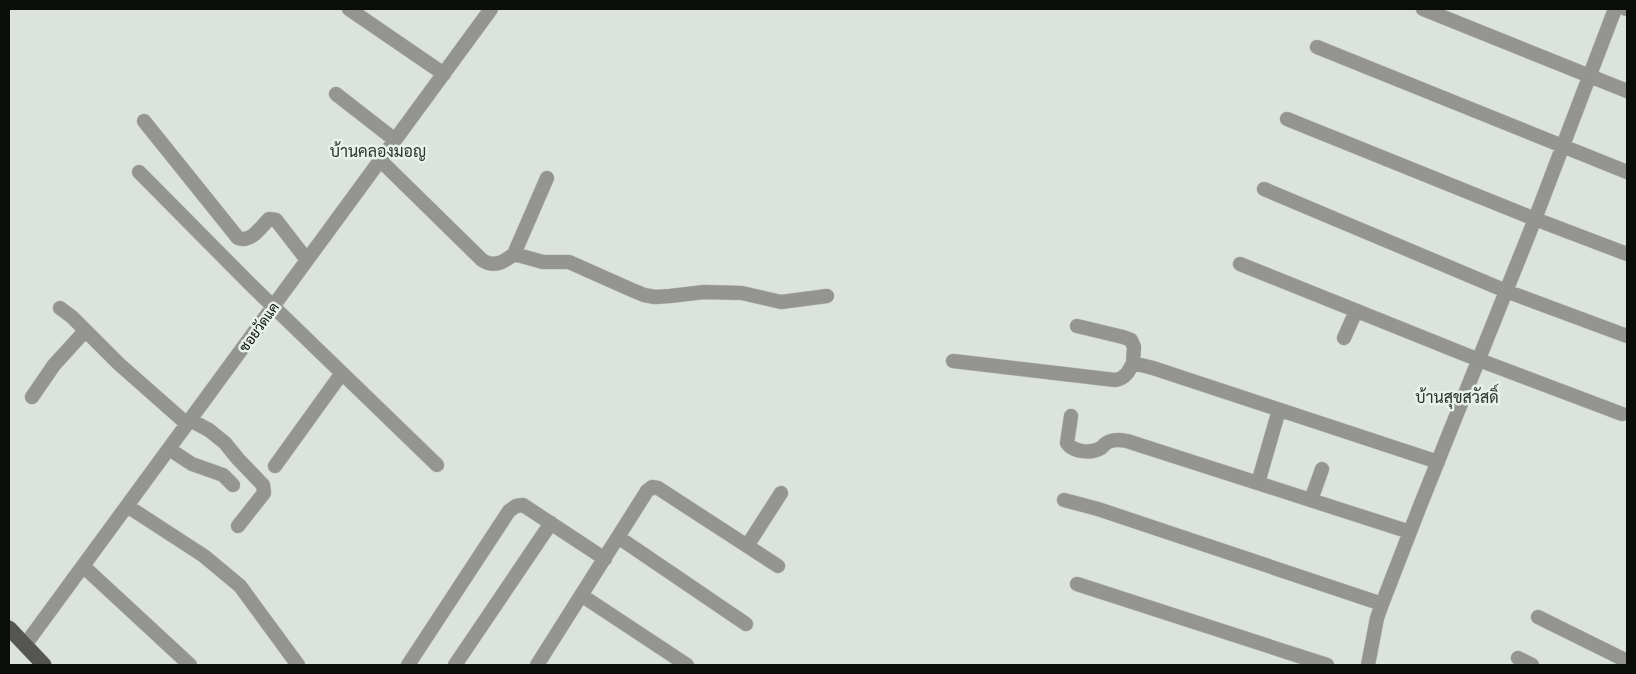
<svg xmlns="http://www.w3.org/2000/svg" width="1636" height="674" font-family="'Nunito Sans',Sarabun,sans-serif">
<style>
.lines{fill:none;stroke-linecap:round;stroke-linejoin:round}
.minor-casing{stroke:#bbc1bb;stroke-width:15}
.major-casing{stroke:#bbc1bb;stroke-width:16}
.minor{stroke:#949591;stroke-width:14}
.major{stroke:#555651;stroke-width:15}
.labels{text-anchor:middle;stroke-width:5;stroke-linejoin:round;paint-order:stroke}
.street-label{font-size:14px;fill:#0b0d0b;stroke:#e9f1eb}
.quarter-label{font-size:16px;fill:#2d332e;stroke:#e9f1eb}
</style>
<rect width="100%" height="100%" fill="#dce3dd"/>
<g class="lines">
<g class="minor-casing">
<path id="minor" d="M349,9l95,65
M1423,9l204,82
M1626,9h1
M1317,47l310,125
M336,94l59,46
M1287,119l248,100 92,35
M144,121l94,117c13,5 22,-10 31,-19l7,1 31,40
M380,160l102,100c12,8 22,2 32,-6l33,-76
M139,172l112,113 186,180
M1264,189l242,102 121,45
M514,254l29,8h26l63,28 12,5 11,2 15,-1 34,-4 38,1 39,9 46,-6
M1240,264l239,96 143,54
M60,308l12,9 47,47 68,60
M1077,326l46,11 8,3 3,7 -1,16
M1344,338l12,-27
M953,361l162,19c10,-1 14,-9 18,-17l20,5 285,94
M32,397l22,-32 31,-34
M1071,416l-4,27c6,9 24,11 34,5 3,-3 5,-6 10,-7 5,-2 11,-1 16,0l283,91
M190,420l19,10 16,13 13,16 25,26 1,8 -26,33
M169,449l23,15 31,11 10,10
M275,466l67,-93
M1260,476l19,-66
M1064,500l34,9 284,95
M1311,500l11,-31
M127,506l77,50 36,30 58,79
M618,537l128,87
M747,546l34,-53
M83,566l107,99
M1077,584l250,81
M581,595l106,70
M1538,617l89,44
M25,645l466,-636
M1518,658l14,7
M408,665l101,-154 7,-5 7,-1 82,54
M455,665l96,-142
M537,665l110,-174 5,-4 6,1 120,78
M1368,665l9,-47 5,-14 38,-98 115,-287 80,-210"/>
</g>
<g class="major-casing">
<path id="major" d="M9,628l35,37"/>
</g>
<use href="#minor" class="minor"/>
<use href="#major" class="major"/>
</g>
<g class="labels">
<g class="street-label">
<text transform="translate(259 327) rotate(-54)" y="5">ซอยวัดแค</text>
</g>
<g class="quarter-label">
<text x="378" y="157">บ้านคลองมอญ</text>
<text x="1457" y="403">บ้านสุขสวัสดิ์</text>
</g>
</g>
<rect width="1636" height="674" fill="none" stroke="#0b0d0b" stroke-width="20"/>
</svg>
